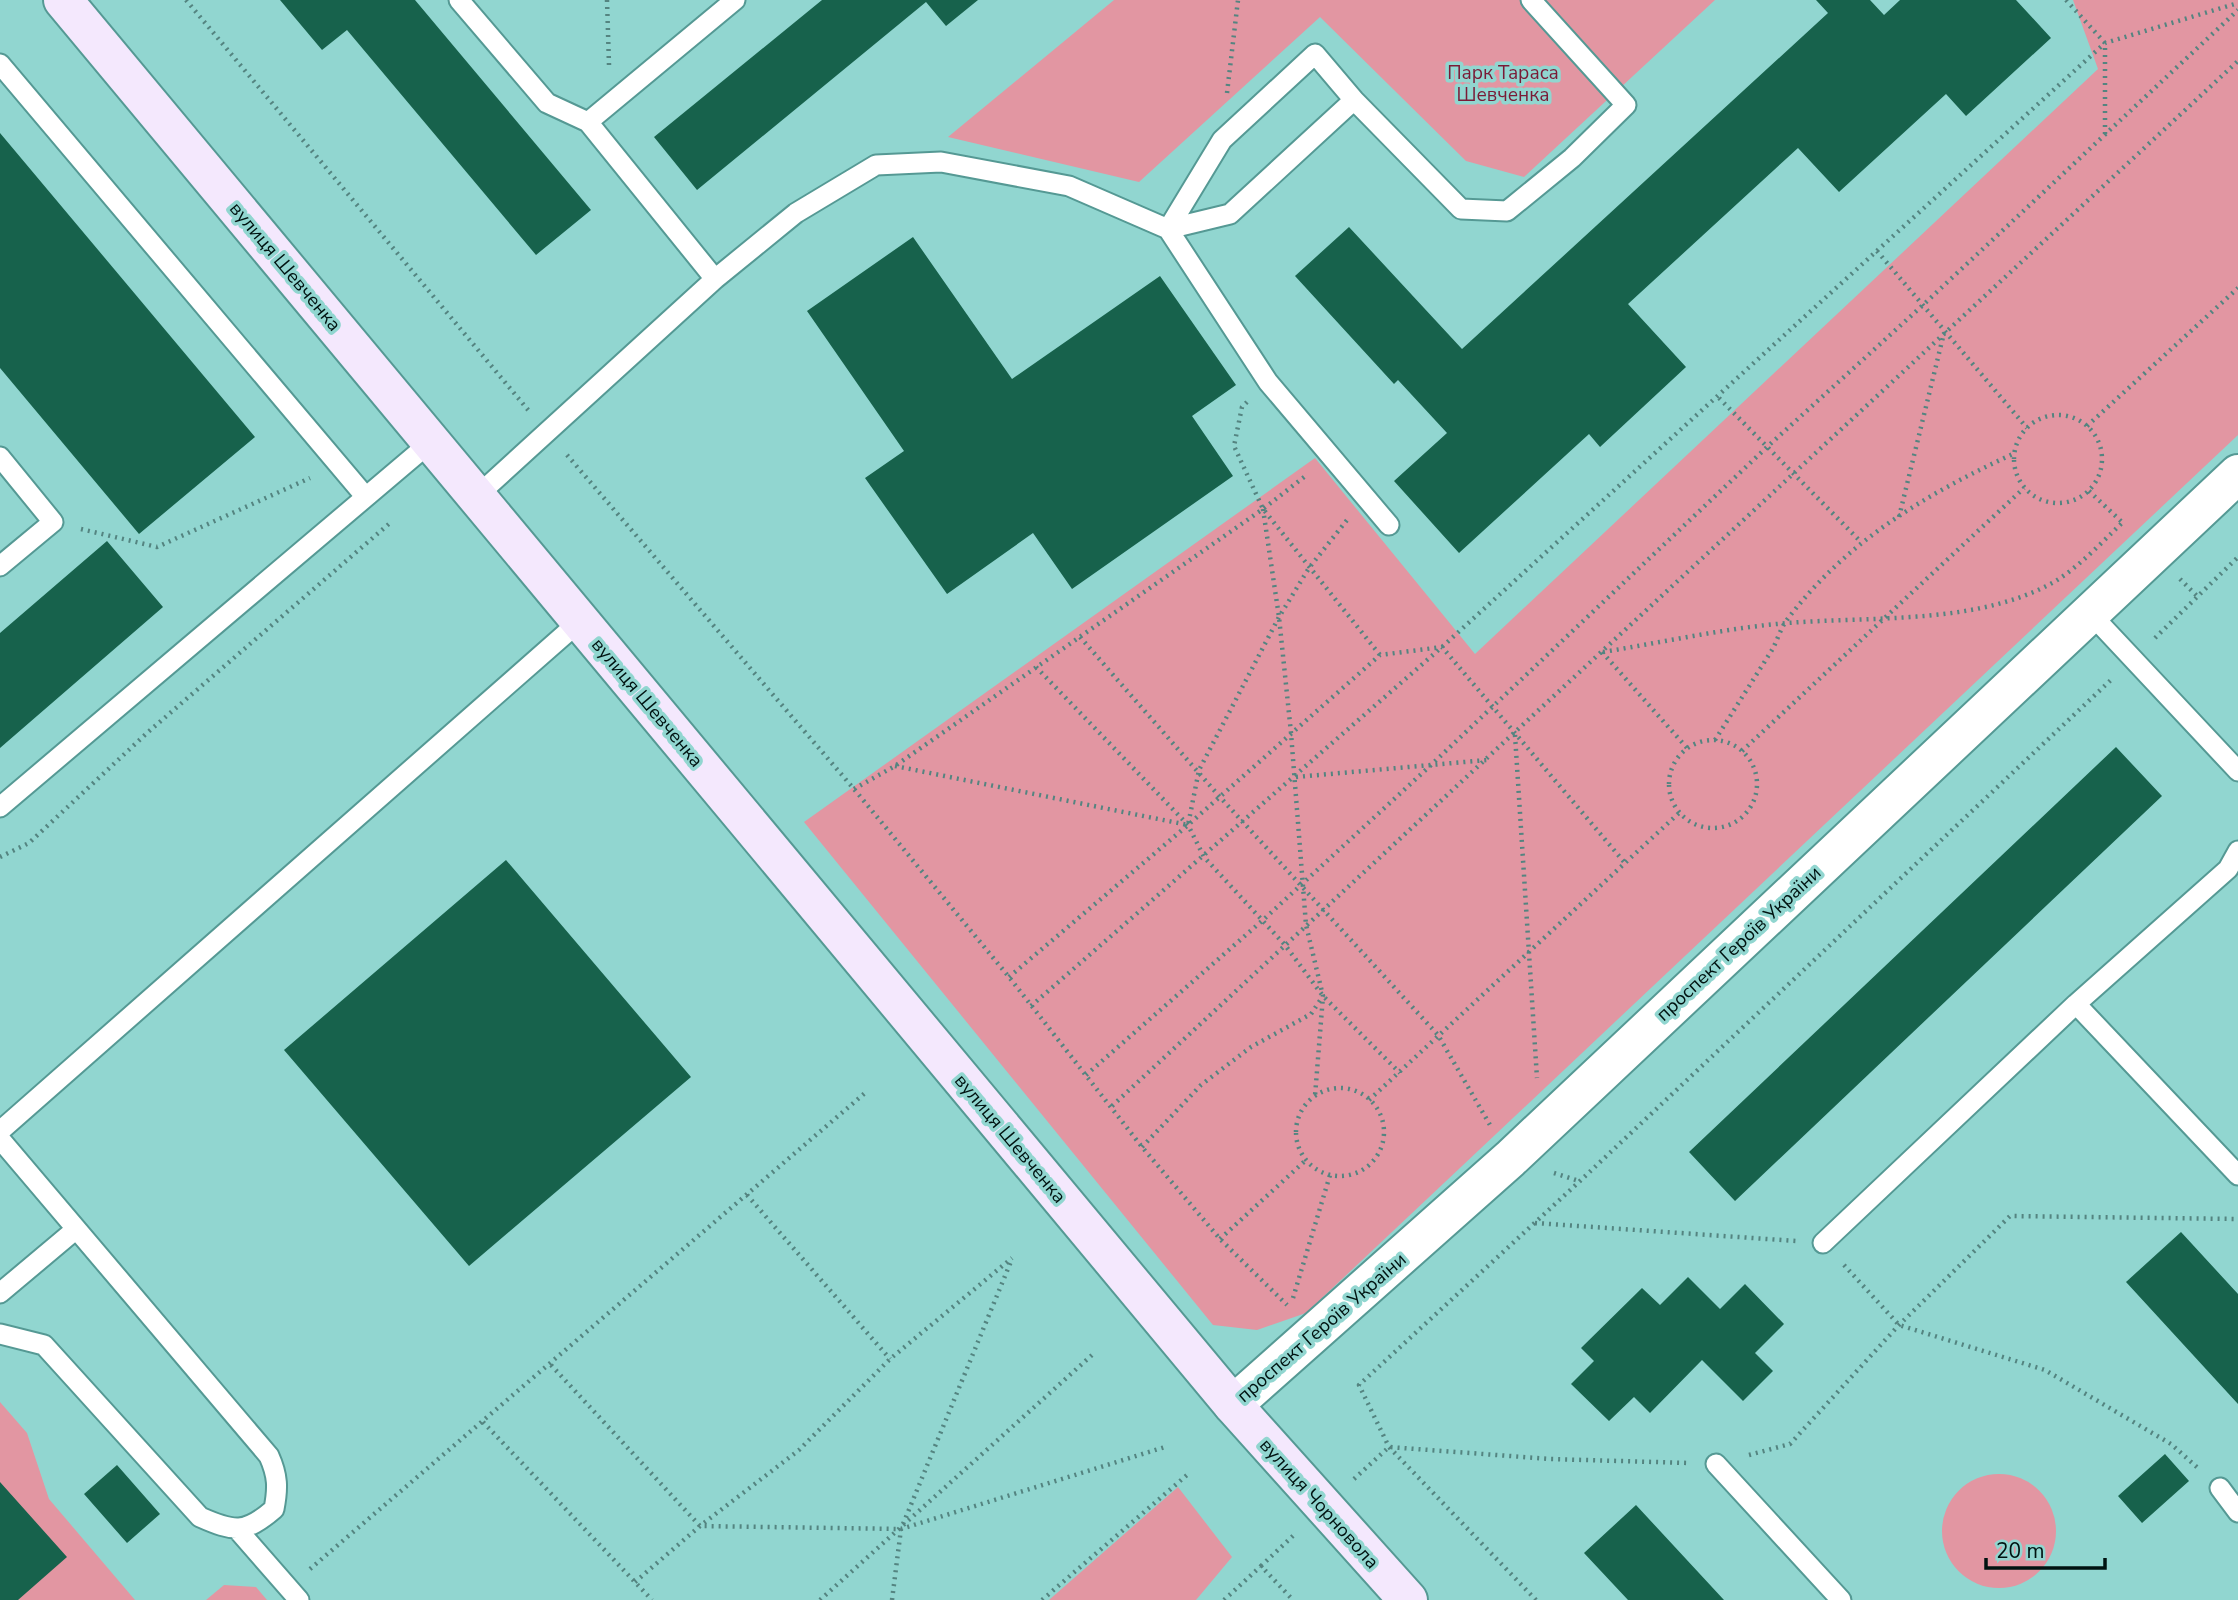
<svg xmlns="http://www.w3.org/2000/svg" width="2238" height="1600" font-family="'Nunito Sans',sans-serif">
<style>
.green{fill:#e296a2}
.building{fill:#17624c}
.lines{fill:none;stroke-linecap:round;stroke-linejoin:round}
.lane-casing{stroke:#559994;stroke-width:23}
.street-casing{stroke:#559994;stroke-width:42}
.secondary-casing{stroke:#559994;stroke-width:42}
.path{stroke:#548480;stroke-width:4.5;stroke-dasharray:2 5;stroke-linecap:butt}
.lane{stroke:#fff;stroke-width:19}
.street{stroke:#fff;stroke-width:38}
.secondary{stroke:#f4e8fd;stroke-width:38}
.labels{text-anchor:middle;stroke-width:7;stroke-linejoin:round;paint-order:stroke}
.park-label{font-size:19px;fill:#7a1a36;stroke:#91d6d0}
.street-label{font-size:19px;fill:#001311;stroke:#91d6d0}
</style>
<rect width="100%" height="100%" fill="#91d6d0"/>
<path class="green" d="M1114,0h601l-191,177 -58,-16 -146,-144 -181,165 -191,-45z
M2073,0h165v435l-932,878 -49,17 -44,-5 -409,-503 511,-364 160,196 623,-585z
M0,1402l27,31 22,66 86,101h-135z
M1942 1531a57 57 0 1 1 114 0a57 57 0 1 1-114 0Z
M1178,1487l54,70 -36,43h-147z
M224,1585l32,2 11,13h-61z"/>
<path class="building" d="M280,0h135l176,210 -55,45 -189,-225 -25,20z
M822,0h156l-32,26 -20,-24 -229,188 -43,-53z
M1816,0h54l14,15 16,-15h116l35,38 -85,78 -20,-22 -107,98 -41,-44 -170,156 58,63 -86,80 -11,-13 -130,119 -65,-72 53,-48 -49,-53 -4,4 -99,-108 54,-49 113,122 366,-336z
M0,133l255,304 -116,97 -139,-166z
M913,237l99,142 148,-103 76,109 -44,31 41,60 -161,113 -39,-56 -86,61 -82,-116 39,-27 -97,-140z
M107,541l56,66 -163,141v-115z
M2116,747l46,49 -427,405 -46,-49z
M506,860l185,217 -222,189 -185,-216z
M2181,1232l57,62v110l-112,-122z
M1688,1277l32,32 25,-25 39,40 -29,29 18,18 -30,30 -41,-41 -52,53 -16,-16 -25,24 -38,-37 23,-23 -13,-13 61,-60 18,17z
M2165,1454l24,27 -47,42 -24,-27z
M117,1465l43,49 -33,29 -43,-49z
M0,1482l67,75 -49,43h-18z
M1636,1505l88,95h-96l-44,-47z"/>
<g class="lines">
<g class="lane-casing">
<path id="lane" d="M459,0l88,103 41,19 127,157
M0,64l365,432
M1354,100l-124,114 -62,15 100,153 121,143
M588,122l147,-122
M0,457l53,65 -53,44
M478,495l237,-216 81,-66 80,-48 65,-3 128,24 99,43 54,-89 93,-86 39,46 107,109 46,2 65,-53 54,-53 -95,-105
M2089,612l149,159
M0,807l432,-366
M2076,1004l162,171
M0,1131l580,-510
M0,1139l269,317c9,20 9,32 5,53 -29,25 -40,23 -74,8l-156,-172 -44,-11
M1823,1243l253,-239 152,-135 10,-18
M0,1293l75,-63
M1716,1464l125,136
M2220,1488l18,24
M237,1529l62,71"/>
</g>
<g class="street-casing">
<path id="street" d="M1233,1405l277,-246 728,-685"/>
</g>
<g class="secondary-casing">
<path id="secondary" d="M63,0l1170,1405 175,195"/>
</g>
<path class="path" d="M186,0l343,411
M607,0l2,65
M2066,0l39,43v92
M1227,93l11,-93
M1877,251l150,177
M1719,398l141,143
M1247,402l-5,5 -8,39 29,63 117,146
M2014 459a44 44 0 1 1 88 0a44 44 0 1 1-88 0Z
M2087,426l151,-138
M567,455l287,334 155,188 133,170 78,92 67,66
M2089,491l35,33
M1263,509l16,108 12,116 15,192 17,71 -8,100
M1899,517l45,-184
M81,529l76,18 153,-69
M2180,579l17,17
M1080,637l139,159 219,239 52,90
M2155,638l83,-81
M1602,652l85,96
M1603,652c61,-10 123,-24 185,-29 85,-7 189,2 266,-41 25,-15 47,-39 68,-59
M1036,667l152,158 16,32 81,88 38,51 77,77
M1515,735l22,343
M1715,740c19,-30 38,-60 57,-90 5,-9 8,-20 14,-29 60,-80 140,-127 229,-168
M1669 784a44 44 0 1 1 88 0a44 44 0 1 1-88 0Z
M1742,751l282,-263
M895,766l293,59 11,-55 80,-153 30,-49 38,-48
M1296,777l191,-17
M854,789l41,-23 368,-257 45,-35
M0,857l29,-14 118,-110 243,-210
M1009,977l179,-152 192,-170 62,-8 183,216
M1031,1006l411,-359 663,-604 133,-40
M1086,1075l177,-155 168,-155 336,-318 156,-142 315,-295
M1296 1132a44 44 0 1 1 88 0a44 44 0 1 1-88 0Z
M1369,1100l310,-287
M1112,1106l1126,-1045
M1142,1147l59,-62 50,-38 60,-33 12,-18
M1554,1173l25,8
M747,1195l143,164
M1535,1223l261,18
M1220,1239l86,-79
M1844,1265l55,60 146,45 126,74 28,25
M1293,1298l37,-123
M551,1365l149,161 201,3 264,-82
M483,1422l169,178
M1749,1455l41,-11 109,-119 111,-109 228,3
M1354,1479l35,-32 161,12 139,4
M1261,1566l35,-33
M310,1569l555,-476
M635,1582l65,-56 99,-76 91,-91 122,-101
M820,1600l272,-245
M892,1600l9,-71 111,-270
M1042,1600l145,-125
M1224,1600l37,-34 32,34
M1536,1600l-147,-153 -30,-62 221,-204 533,-503"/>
<use href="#lane" class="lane"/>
<use href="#street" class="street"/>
<use href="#secondary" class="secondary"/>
</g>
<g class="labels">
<g class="park-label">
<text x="1503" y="79">Парк Тараса<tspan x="1503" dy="22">Шевченка</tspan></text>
</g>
<g class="street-label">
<text transform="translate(286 266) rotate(50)" y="7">вулиця Шевченка</text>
<text transform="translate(648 702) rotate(50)" y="7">вулиця Шевченка</text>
<text transform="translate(1738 943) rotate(-43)" y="7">проспект Героїв України</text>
<text transform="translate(1011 1138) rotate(50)" y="7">вулиця Шевченка</text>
<text transform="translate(1321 1327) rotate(-41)" y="7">проспект Героїв України</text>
<text transform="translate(1320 1503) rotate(48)" y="7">вулиця Чорновола</text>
</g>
</g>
<path d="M1986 1558v10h119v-10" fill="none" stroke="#001311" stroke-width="3.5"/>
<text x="1996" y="1558" font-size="21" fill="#001311" stroke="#91d6d0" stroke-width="5" paint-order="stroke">20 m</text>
</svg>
